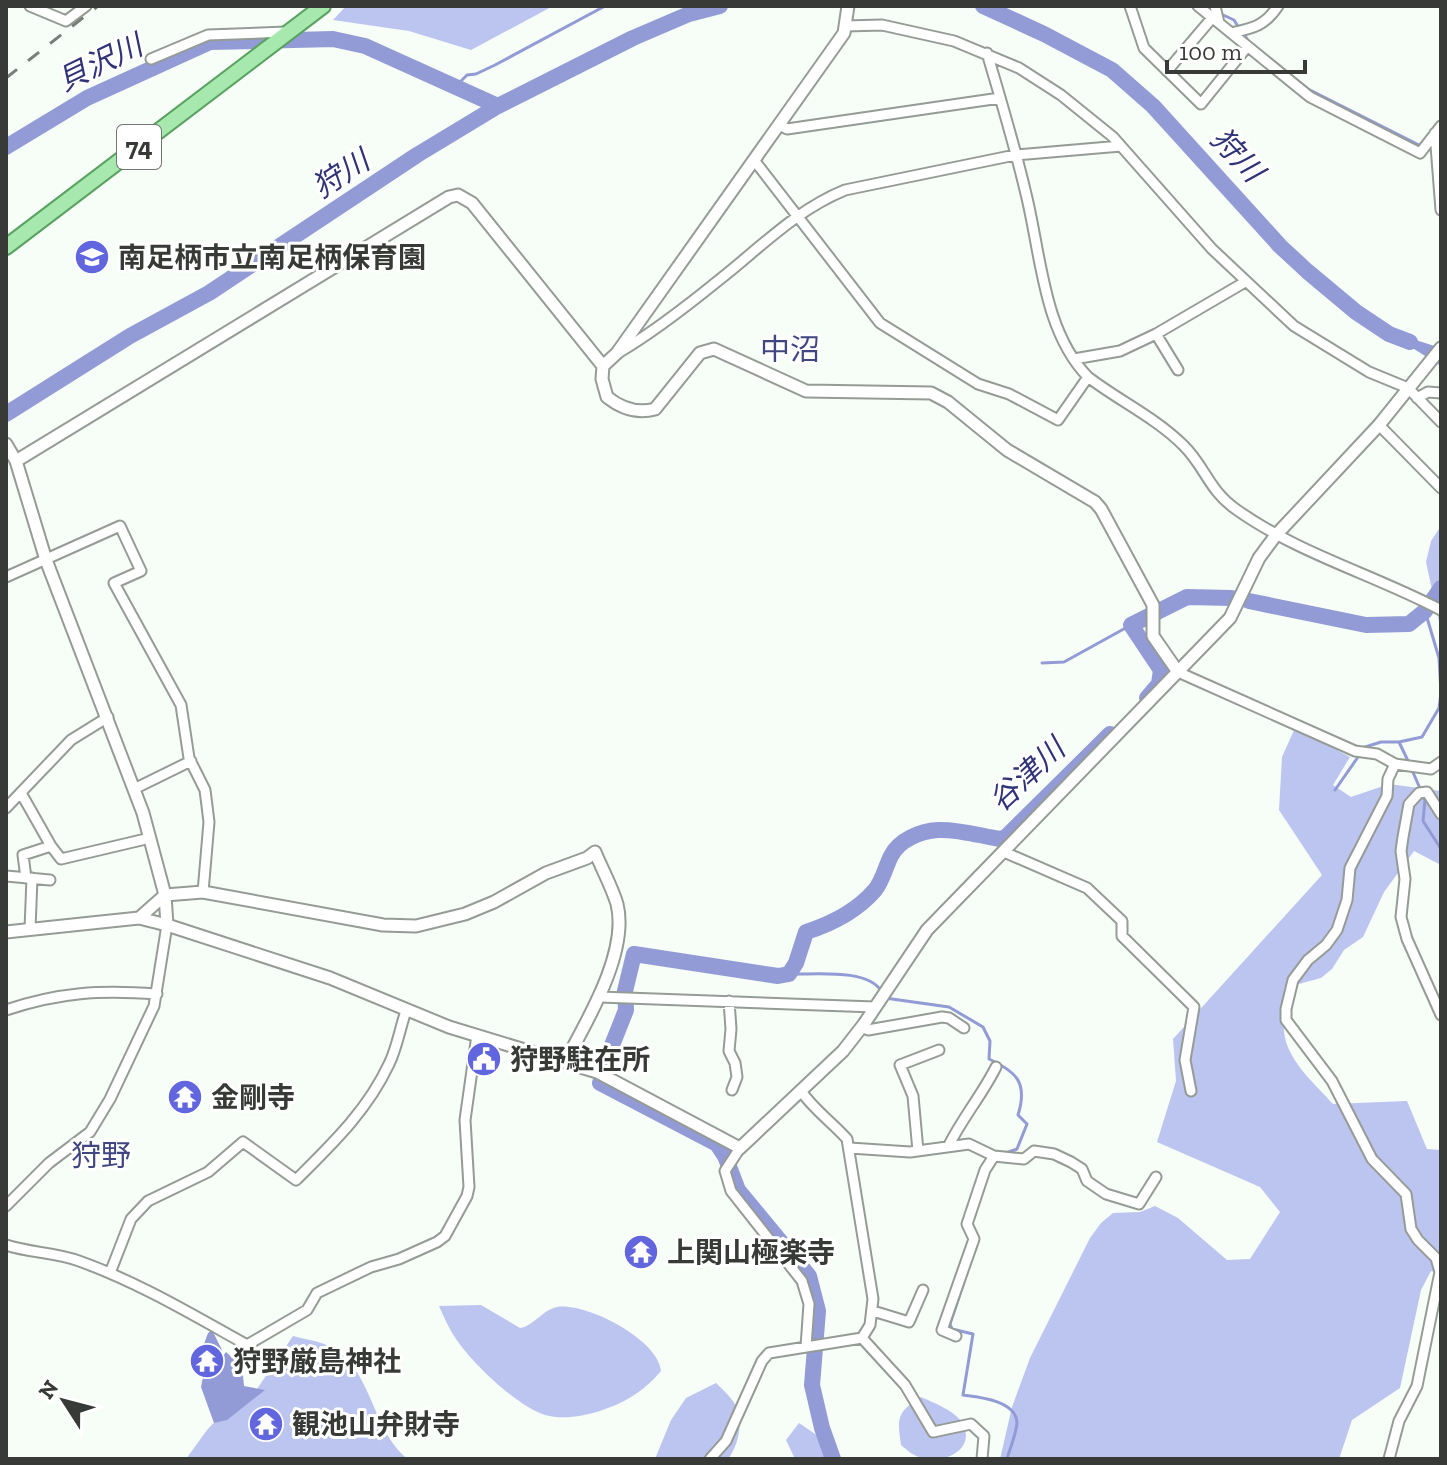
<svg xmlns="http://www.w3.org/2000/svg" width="1447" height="1465" font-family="'Zilla Slab','Noto Sans JP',serif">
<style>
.green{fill:#bcc4f0}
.water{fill:#929bd5}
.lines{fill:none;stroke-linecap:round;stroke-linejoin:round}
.stream{stroke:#929bd5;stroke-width:3}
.river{stroke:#929bd5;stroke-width:16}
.minor-casing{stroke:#959b95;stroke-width:13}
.tertiary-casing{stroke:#959b95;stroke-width:15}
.primary-casing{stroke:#59a160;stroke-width:18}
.minor{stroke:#fff;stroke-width:9}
.tertiary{stroke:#fff;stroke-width:11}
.primary{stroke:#a6e8ad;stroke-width:14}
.rail{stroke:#7a7e7a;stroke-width:3;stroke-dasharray:14 14;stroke-linecap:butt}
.labels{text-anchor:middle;stroke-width:6;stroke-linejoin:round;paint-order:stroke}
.shield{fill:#fff;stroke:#737573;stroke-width:2}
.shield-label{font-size:26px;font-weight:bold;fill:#373a37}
.poi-label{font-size:28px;font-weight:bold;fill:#373a37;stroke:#fff;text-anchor:start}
.water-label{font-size:30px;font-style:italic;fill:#313378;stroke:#fff}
.neighbourhood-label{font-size:30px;fill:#414682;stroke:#fff}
</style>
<rect width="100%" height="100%" fill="#f7fdf7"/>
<path class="green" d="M346,6h207l-82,44 -62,-19 -76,-11z
M1441,526v105l-15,-69 5,-21z
M1295,728l55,29 -17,28 18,12 38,-13 52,7v74l-27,-14 -30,41 -21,45 -19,13 -12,19 -11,9 -37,10c0,16 -2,35 1,50 6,26 31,47 48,66l74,-3 20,48 14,1v124l-10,-3 -10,19 -21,98 -48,32 -13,39h-339l12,-52 18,-49 60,-120 11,-15 12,-10 27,-1 15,-6 23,12 49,42 23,-1 30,-47 -20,-25 -103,-45 19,-61 -3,-42 149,-164 -43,-65 3,-53z
M481,1305l39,23c14,-2 22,-18 37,-21 29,-5 102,33 104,64 -18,21 -35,31 -61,40 -17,5 -37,9 -55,4 -28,-9 -72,-51 -89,-76 -7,-10 -12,-22 -17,-33z
M293,1336c10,3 21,4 31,8 49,19 46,86 84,115h-222l21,-29 17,-18 33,-23z
M716,1383c7,7 18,16 21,26 6,16 1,37 -9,50h-73l16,-39 15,-22z
M921,1397c13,6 35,14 42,27 13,27 -21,40 -41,34 -9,-2 -15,-8 -21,-13 -4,-27 -4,-33 20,-48z
M799,1423l19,13 12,23h-35l-9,-19z"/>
<path class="water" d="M1384,330l57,18v18z
M212,1330l10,20 -21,2 7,-19z
M226,1352l16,14 2,20 21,4 -38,30 -13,3 -13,-36 3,-15 11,-5z"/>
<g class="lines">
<path class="stream" d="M1221,14l13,6 5,8
M1244,34l4,7 60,48 113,57
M455,87l12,-12 9,-1 19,-9 110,-59
M1042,663l22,-1 67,-37
M1362,748l19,-6h18
M1409,763l-10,-21 23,-5 17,-29 2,-15 -2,-35 -14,-47
M1412,770l13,30 -2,21 18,28
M1335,790l23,-33
M789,974c24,1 79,-6 92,17
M885,998l64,9 34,20 7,14 -1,18c28,13 39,24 29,56l9,9 -10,25 -11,4
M964,1282l-14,42 2,5 21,5 -10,61c15,2 52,5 54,27 0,10 -7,26 -10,37"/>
<path class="river" d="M983,6l61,28 68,36 41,36 127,140 27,25 49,41 33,22 21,8
M6,147l81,-49 123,-56 123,-3 32,7 133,60
M6,414l124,-78 79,-43 208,-138 81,-49 135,-68 56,-24 31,-8
M1249,601l117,24 43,-1 16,-13 16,-23
M1147,698l12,-14 2,-14 -30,-45 56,-28 45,1
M603,1068l23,-58 -1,-19 9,-37 144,22 11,-2 7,-11 10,-31c25,-8 51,-21 69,-42 8,-10 10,-22 16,-34 8,-16 29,-25 47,-26 20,-1 43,6 62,9l6,-2 104,-103
M600,1083l117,61 8,12 13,34 71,86 9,35 -6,74 10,43 11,31"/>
<g class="minor-casing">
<path id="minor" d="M30,6l36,15 20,-15
M1130,6l14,42 57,56 46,-57
M1198,6l112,91 110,56 21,-27
M1215,6l4,17
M846,26l36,-1 72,16 65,27 42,27 52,42 99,112 82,77 75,46 39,16 33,34
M1231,33c22,-5 34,-7 47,-27
M987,53c14,47 28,94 39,141 15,60 17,137 62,183 30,23 68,41 95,68 22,21 25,45 54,65 62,44 138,65 204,100
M151,59l57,-24 78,-3
M1167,71l45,-53
M779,125l8,4 213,-31
M1435,133l6,77
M754,160l126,163 98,61 31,10 49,26 30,-43
M1156,334l22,36
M618,353c36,-21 69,-47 101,-73 42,-33 77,-70 126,-90l170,-35 106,-9
M1074,359l46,-8 36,-17 89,-52
M1417,398l11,-6 13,1
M1379,425l62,63
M6,577l114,-51 21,45 -27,12 67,122 8,53 16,32 4,32 -6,70
M1178,672l177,79 22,3 18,10 -7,15 -1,17 -37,72 -3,32 -10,30 -11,15 -18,15 -15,20 -7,29v11l46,61 40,78 34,35 5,35 7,11 18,18 4,14 -23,114 -18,35 -10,38
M1395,764l36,5 10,-7
M134,789l57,-28
M21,793l30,53
M6,808l65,-68 37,-23
M1441,814l-14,-22 -8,1 -10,11 -6,33 -2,14 4,28 -4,38 6,22 34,76
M1004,852l83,36 35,33v15l72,71 -9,53 6,31
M6,876l44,4
M26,878l-3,-23 28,-9 10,13 89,-21
M30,929l2,-51
M600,997l275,10
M729,1001l2,28 -2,22 6,12 2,14 -5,13
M6,1010c54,-18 94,-20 151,-16
M862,1027l6,3 74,-13 7,1 15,10
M949,1145c14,-28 33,-50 47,-78
M740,1148l-15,23 6,20 71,90 7,23 -3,43
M850,1148l60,4 59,-8 25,12 30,3 10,-8 20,3 17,8 11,7 5,12 19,13 33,10 17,-27
M918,1151l-5,-55 -13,-31 39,-15
M6,1206l43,-43 41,-31 20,-33 44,-93 13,-81
M6,1245c24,8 49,7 73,16 59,21 114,54 168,84l60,-35 10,-17 54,-26 28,-8 38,-17 8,-6 22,-40 2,-9 -4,-67 12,-85
M110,1273l21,-54 17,-18 60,-29 35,-30 53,38c36,-36 71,-69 93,-116 8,-16 11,-36 17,-53
M873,1311l36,11 14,-32
M956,1336l-14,-6 32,-91 -7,-15 18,-54 9,-14
M862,1338l43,47 28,47 38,-8 13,12 -2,23
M710,1459l16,-18 36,-80 7,-8 93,-15 8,-13 3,-26 -26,-160c-15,-17 -33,-29 -46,-48"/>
</g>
<g class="tertiary-casing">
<path id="tertiary" d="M603,366l14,-13 227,-320 4,-27
M6,444l10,17 30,99 97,253 22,82 2,30
M16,461l433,-264 9,-2 14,8 131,163 -1,13 5,18c15,12 30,17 48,12l45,-56 14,-4 92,42 125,2 17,9 59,48 88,52 6,7 52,96v31l25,36
M139,918l26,-23 38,-3 180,33 33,1 49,-12 29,-12 52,-29 41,-15 8,-6c7,17 17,35 22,52 12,48 -30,117 -52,158
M6,932l133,-14 28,7 163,53 119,49 148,45 143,76 103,-97 21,-27 63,-94 303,-312 29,-60 17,-23 103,-110 62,-77"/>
</g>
<g class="primary-casing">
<path id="primary" d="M6,247l317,-241"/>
</g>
<use href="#minor" class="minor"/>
<use href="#tertiary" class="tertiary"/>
<use href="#primary" class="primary"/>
<path class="rail" d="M6,78l92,-72"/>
</g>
<defs>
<g id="school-disc" transform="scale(1.8)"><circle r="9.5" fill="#6165de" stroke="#fff"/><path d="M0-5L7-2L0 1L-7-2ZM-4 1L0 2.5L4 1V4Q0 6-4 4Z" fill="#fff"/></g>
<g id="civic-disc" transform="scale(1.8)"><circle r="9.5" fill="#6165de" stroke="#fff"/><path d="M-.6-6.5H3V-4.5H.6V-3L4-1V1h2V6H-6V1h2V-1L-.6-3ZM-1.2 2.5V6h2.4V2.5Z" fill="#fff"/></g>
<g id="temple-disc" transform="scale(1.8)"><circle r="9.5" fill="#6165de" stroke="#fff"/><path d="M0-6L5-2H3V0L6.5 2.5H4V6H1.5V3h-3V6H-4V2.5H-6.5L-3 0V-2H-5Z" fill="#fff"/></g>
</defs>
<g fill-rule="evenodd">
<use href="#school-disc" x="92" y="257"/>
<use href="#civic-disc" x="484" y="1059"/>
<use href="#temple-disc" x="185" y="1097"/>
<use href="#temple-disc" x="641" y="1252"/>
<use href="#temple-disc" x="207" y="1361"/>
<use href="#temple-disc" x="266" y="1424"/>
</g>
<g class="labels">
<rect class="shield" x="117" y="125" width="44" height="44" rx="6"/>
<g class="shield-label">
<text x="139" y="156">74</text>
</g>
<g class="poi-label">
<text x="118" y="267">南足柄市立南足柄保育園</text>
<text x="510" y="1069">狩野駐在所</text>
<text x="211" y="1107">金剛寺</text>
<text x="667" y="1262">上関山極楽寺</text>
<text x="233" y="1371">狩野厳島神社</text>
<text x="292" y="1434">観池山弁財寺</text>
</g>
<g class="water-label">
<text transform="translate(100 63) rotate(-26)" y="10">貝沢川</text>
<text transform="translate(1237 155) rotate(47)" y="10">狩川</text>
<text transform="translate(341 174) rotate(-33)" y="10">狩川</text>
<text transform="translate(1027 775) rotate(-43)" y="10">谷津川</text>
</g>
<g class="neighbourhood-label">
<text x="790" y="360">中沼</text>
<text x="101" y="1166">狩野</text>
</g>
</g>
<rect width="1447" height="1465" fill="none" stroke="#373a37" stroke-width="16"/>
<g transform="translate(64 1401) rotate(306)" stroke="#ffffff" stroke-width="6" paint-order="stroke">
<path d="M0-6L14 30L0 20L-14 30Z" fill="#373a37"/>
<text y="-12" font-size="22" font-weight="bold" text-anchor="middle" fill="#373a37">N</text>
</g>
<path d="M1167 60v12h138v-12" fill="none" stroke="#373a37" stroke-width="4"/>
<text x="1179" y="60" font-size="24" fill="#373a37" stroke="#ffffff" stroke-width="6" paint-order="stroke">100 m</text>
</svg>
